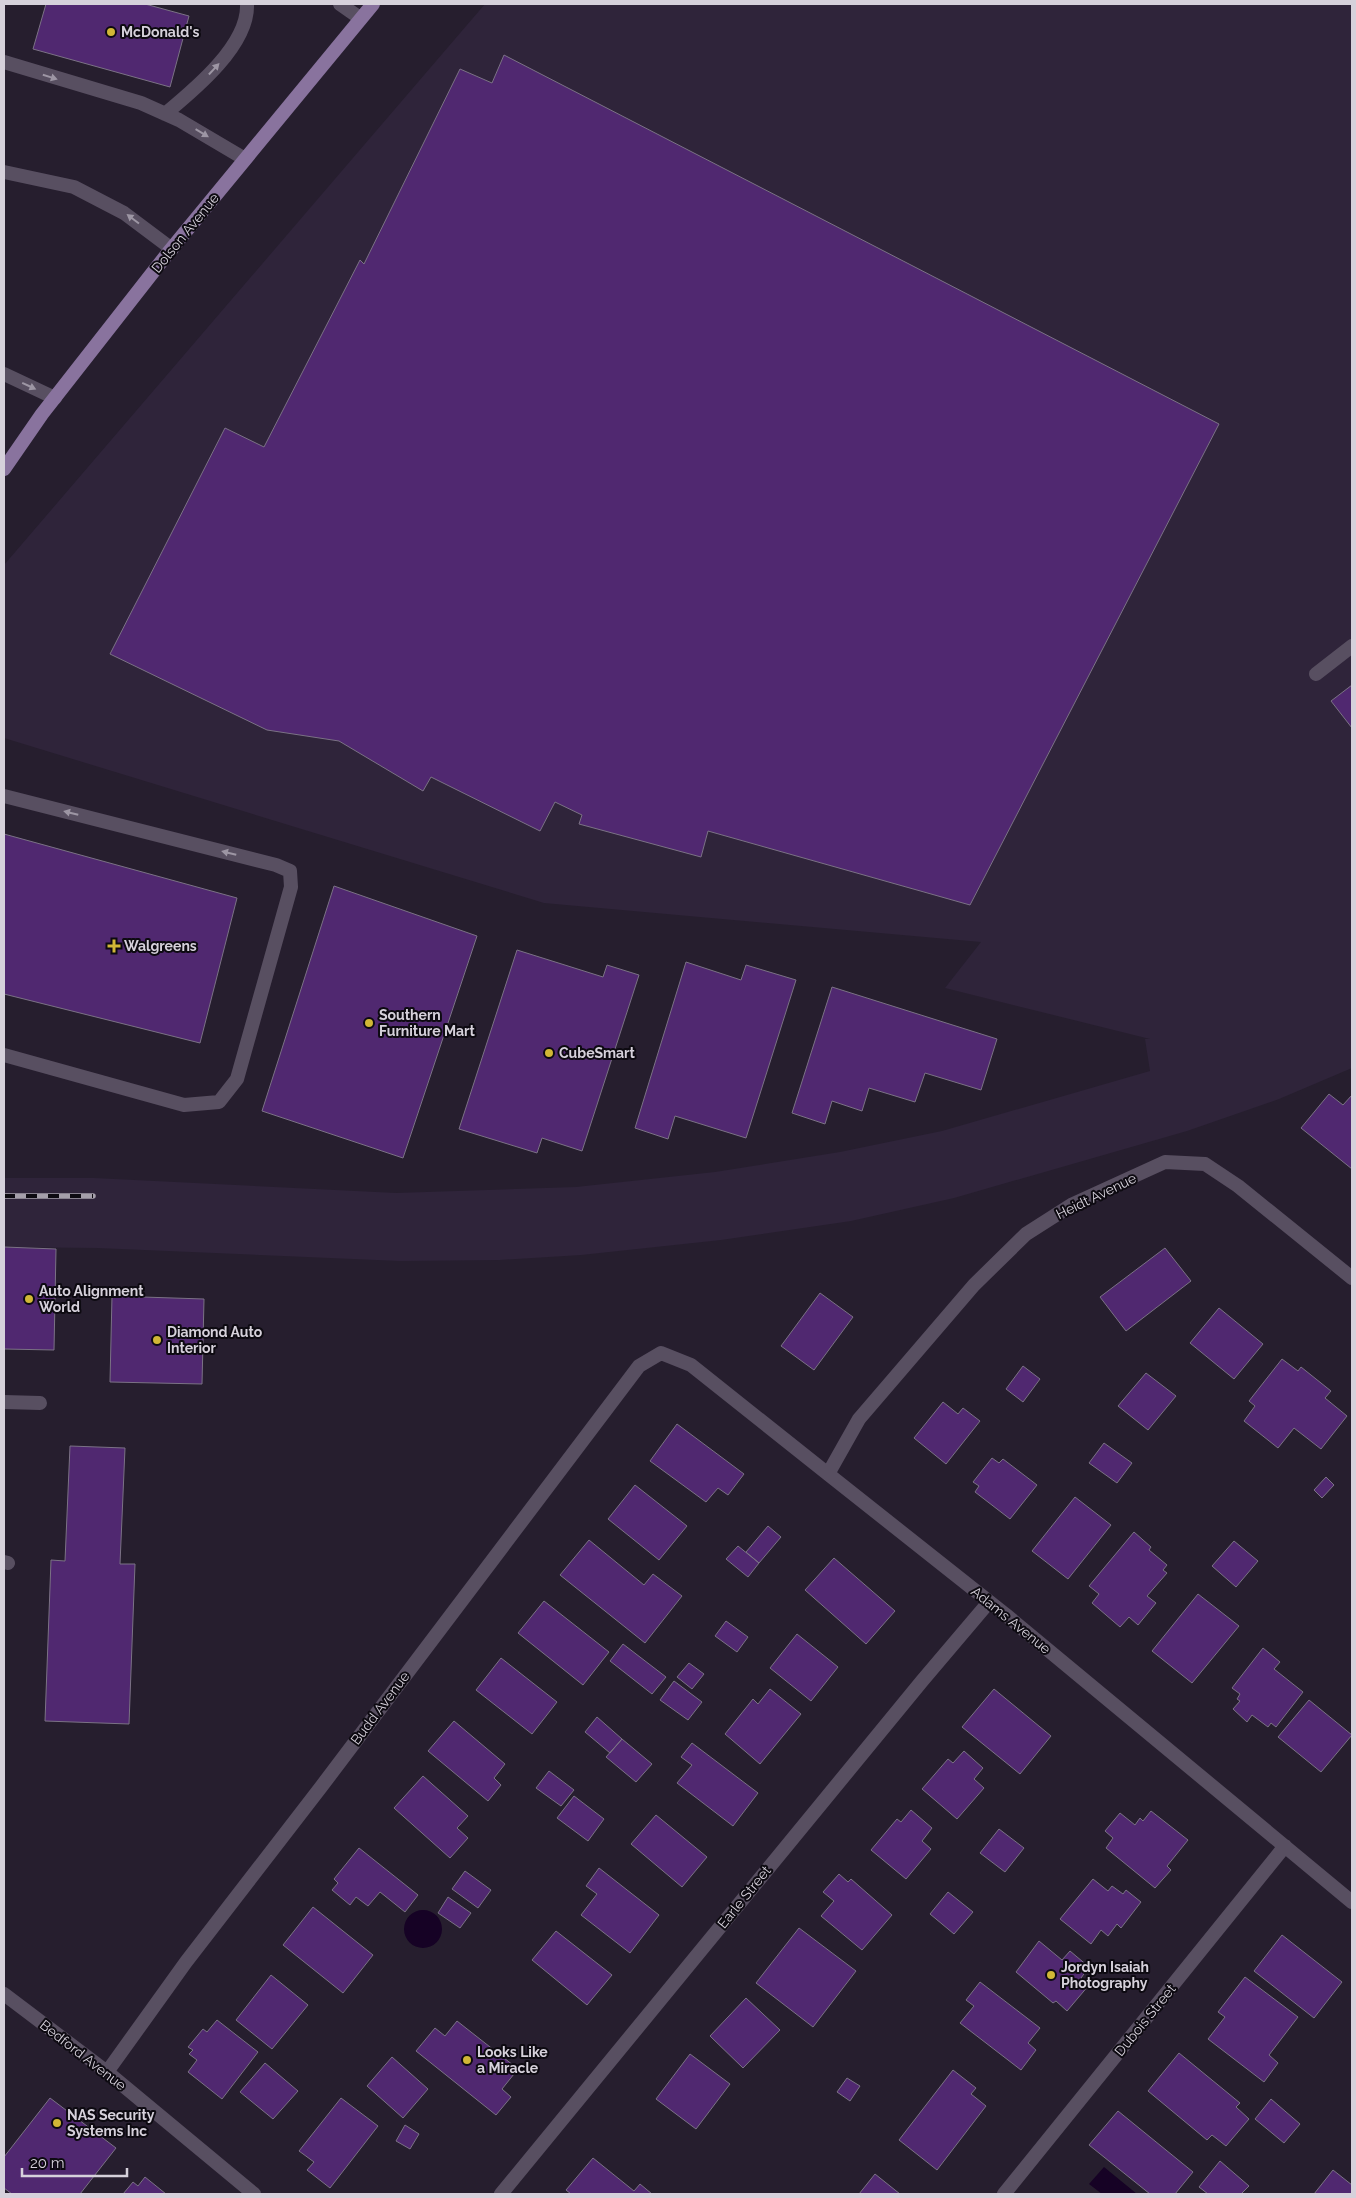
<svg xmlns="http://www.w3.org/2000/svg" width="1356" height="2198" font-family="Raleway,sans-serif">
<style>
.built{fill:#2f243a}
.water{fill:#160225}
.building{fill:#502870;stroke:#7b7285}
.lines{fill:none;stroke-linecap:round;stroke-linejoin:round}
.service{stroke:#584f61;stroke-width:14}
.minor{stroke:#584f61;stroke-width:14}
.primary{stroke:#89739e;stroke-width:14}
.rail-casing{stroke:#a59faa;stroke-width:5.5}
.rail{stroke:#0d0a11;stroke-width:4;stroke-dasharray:11;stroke-linecap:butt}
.oneway{fill:#9d96a4}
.poi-dot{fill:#d1b736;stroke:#0d0a11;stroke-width:2}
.labels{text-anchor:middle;stroke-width:4;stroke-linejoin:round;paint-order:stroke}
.poi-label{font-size:14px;font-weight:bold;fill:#d6d1db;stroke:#0d0a11;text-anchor:start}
.street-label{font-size:14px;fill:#d6d1db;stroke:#0d0a11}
</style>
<rect width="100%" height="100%" fill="#261e2e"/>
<path class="built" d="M485,4h867v1064l-73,31 -92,32 -233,67 -103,23 -130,19 -140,15 -82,5 -99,1 -303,-13 -93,-1v-69h90l302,15 180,-6 139,-15 125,-20 102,-21 208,-60 -5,-32h5l-205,-51 36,-46 -437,-39 -540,-165v-173z"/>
<path class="water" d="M404 1929a19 19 0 1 1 38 0a19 19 0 1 1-38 0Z
M1104,2167l33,27h-35l-13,-10z"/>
<path class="building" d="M46,4h99l44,12 -19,71 -137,-38z
M504,55l715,369 -249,481 -262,-74 -7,26 -122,-33 3,-9 -27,-13 -15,29 -109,-54 -8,14 -84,-50 -72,-11 -157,-76 115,-226 39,19 96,-187 4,4 96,-195 32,14z
M1352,685v43l-21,-27z
M4,834l233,64 -37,145 -196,-49z
M334,886l143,50 -74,222 -141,-47z
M517,950l86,27 4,-12 32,10 -57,176 -40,-13 -5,15 -78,-24z
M686,962l55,18 5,-15 50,15 -50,158 -71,-22 -7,23 -33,-11z
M832,987l165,52 -16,51 -56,-17 -10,29 -46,-14 -7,23 -30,-10 -7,23 -33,-11z
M1329,1094l14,11 9,-10v74l-51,-41z
M4,1247l52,2 -2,101 -50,-1z
M1165,1248l26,33 -65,50 -26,-34z
M820,1293l33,24 -39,53 -33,-24z
M112,1296l92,3 -2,85 -92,-2z
M1219,1308l44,36 -29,35 -44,-36z
M1282,1359l16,12 3,-4 30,24 -6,7 22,18 -26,33 -27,-21 -16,20 -34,-27 11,-15 -6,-5z
M1023,1366l17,13 -17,23 -17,-13z
M1146,1373l30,23 -28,34 -30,-24z
M943,1402l15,12 5,-6 17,13 -34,43 -32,-26z
M677,1424l67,50 -16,21 -10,-7 -12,14 -56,-41z
M1104,1443l28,20 -15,20 -28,-20z
M70,1446l55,2 -5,116h15l-6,160 -84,-3 6,-161 14,1z
M992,1458l7,5 4,-4 34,26 -27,34 -35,-27 4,-6 -6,-4z
M1326,1477l8,8 -12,13 -8,-8z
M635,1485l52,41 -28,34 -51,-41z
M1075,1497l36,28 -43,54 -36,-28z
M768,1526l13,11 -22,26 -13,-11z
M1134,1532l17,15 -2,3 18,15 -4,5 4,3 -20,23 9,7 -18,22 -9,-8 -9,10 -28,-24 7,-9 -10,-8z
M589,1540l55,45 9,-11 29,22 -37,47 -85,-68z
M1234,1541l24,20 -22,26 -24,-21z
M738,1546l21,17 -11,14 -22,-18z
M834,1558l61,53 -29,33 -61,-54z
M1198,1594l41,32 -47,57 -40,-32z
M544,1601l65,51 -26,33 -65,-52z
M726,1621l22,16 -11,15 -22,-16z
M797,1634l41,33 -27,34 -41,-33z
M623,1644l43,33 -14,17 -42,-33z
M1263,1648l17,14 -6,7 29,23 -27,35 -5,-4 -3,4 -16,-12 -5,7 -14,-13 7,-8 -3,-2 3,-5 -8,-6z
M501,1658l56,44 -25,32 -56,-44z
M689,1663l15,11 -12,15 -15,-12z
M674,1681l28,21 -14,18 -28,-20z
M770,1689l31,25 -41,50 -35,-30 28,-35 5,5z
M994,1689l57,47 -31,38 -58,-47z
M1309,1700l43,35 -31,37 -43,-35z
M597,1717l25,22 -12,14 -25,-21z
M454,1721l51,43 -11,14 7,7 -13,16 -60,-50z
M622,1739l30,25 -16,18 -30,-25z
M692,1743l66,50 -25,33 -56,-43 15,-18 -11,-8z
M964,1751l19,17 -9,11 10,9 -27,31 -35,-30 26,-30 5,4z
M549,1771l25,19 -13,16 -25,-18z
M423,1776l45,40 -11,12 11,10 -18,20 -56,-50z
M574,1796l30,23 -16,22 -31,-23z
M911,1810l21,18 -10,13 9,8 -25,30 -35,-29 26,-31 4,3z
M1151,1811l37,29 -21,26 4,4 -16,18 -49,-40 7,-10 -8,-7 15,-18 15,12 5,-7 3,3z
M656,1815l51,42 -25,30 -51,-43z
M999,1829l25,19 -19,24 -25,-19z
M359,1848l59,47 -13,17 -25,-20 -12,14 -12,-9 -6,8 -18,-15 6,-7 -4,-4z
M599,1868l60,47 -29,38 -49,-38 16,-21 -11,-8z
M465,1871l26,19 -13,18 -26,-19z
M839,1874l9,8 3,-3 41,36 -30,35 -41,-34 13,-15 -11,-9z
M1093,1879l15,12 4,-5 11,8 3,-4 15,12 -20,26 -4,-4 -9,12 -7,-6 -10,14 -31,-25z
M948,1892l25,20 -19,22 -24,-20z
M448,1897l23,16 -11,15 -22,-15z
M313,1907l60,48 -30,38 -60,-48z
M799,1928l57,43 -43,56 -57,-44z
M556,1931l56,44 -25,30 -55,-45z
M1282,1935l60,47 -28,36 -60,-47z
M1039,1941l23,19 8,-9 19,16 -8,11 8,7 -22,26 -11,-10 -3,2 -37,-31z
M271,1975l37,30 -36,44 -36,-29z
M1245,1977l53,40 -29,38 9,8 -14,19 -56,-43 17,-22 -7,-5z
M980,1982l60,46 -12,15 8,7 -15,20 -61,-47 14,-17 -8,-6z
M746,1998l34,32 -37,38 -33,-32z
M217,2020l41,32 -36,47 -34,-27 9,-12 -8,-6 4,-4 -5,-3 15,-18 4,3z
M457,2021l61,48 -16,20 9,8 -15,18 -80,-64 19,-23 10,8z
M1179,2053l61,50 -4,4 13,12 -23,27 -14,-11 -5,5 -59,-49z
M690,2054l40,30 -34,45 -40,-30z
M392,2057l36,32 -25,29 -36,-32z
M265,2063l33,28 -25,28 -33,-27z
M953,2070l23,18 -5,6 15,12 -49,64 -38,-30z
M847,2078l13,8 -10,15 -13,-9z
M50,2098l66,50 -36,46h-68l-8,-6v-31z
M341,2098l37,28 -48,62 -23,-18 7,-8 -15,-11z
M1271,2099l29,25 -16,19 -29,-24z
M1118,2111l75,61 -18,22h-25l-61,-49z
M405,2125l14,9 -9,15 -14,-8z
M593,2158l41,33 6,-7 12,10h-81l-5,-4z
M1220,2161l29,25 -8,8h-33l-9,-7z
M1333,2170l19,15v9h-38z
M875,2174l25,20h-41z
M145,2177l21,17h-43l10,-12 5,4z"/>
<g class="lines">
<path class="service" d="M340,4l20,14
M4,62l137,41 38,17 66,39
M165,114c29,-24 84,-69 82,-110
M4,172l70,15 50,26 48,36
M4,374l51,24
M1316,674l36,-28
M4,796l272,69 14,6 1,16 -54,192 -18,23 -35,3 -180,-50
M4,1402l36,1
M4,1562l4,1"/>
<path class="minor" d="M828,1474l31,-55 115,-134 52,-51 47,-30 92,-42 40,2 33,22 114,92
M4,1994l103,78 147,122
M107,2072l79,-110 135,-175 318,-421 22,-13 30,12 137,109 178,141 346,287
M501,2194l421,-513 67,-79
M1004,2194l281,-348"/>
<path class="primary" d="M4,469l38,-55 126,-161 205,-249"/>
<g class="rail-casing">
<path id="rail" d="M4,1196h89"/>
</g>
<use href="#rail" class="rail"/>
</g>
<defs><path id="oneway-solid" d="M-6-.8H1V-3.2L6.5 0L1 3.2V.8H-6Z" transform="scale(1.25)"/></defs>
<g class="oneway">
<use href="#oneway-solid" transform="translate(214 69) rotate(-47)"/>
<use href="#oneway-solid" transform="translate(50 77) rotate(17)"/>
<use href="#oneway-solid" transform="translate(202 133) rotate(31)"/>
<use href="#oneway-solid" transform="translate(133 219) rotate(-143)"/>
<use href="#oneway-solid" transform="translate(29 386) rotate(25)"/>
<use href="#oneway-solid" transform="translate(71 813) rotate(-166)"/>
<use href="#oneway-solid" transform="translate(229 853) rotate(-166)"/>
</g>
<g class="poi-dot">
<circle cx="111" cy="32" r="5"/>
<path d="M111.5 938.5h5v5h5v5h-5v5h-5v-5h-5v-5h5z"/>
<circle cx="369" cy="1023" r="5"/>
<circle cx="549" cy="1053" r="5"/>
<circle cx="29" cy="1299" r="5"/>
<circle cx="157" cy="1340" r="5"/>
<circle cx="1051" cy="1975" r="5"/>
<circle cx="467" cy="2060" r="5"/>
<circle cx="57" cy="2123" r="5"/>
</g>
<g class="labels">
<g class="poi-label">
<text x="121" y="37">McDonald's</text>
<text x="124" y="951">Walgreens</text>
<text x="379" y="1020">Southern<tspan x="379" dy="16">Furniture Mart</tspan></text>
<text x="559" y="1058">CubeSmart</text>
<text x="39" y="1296">Auto Alignment<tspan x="39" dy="16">World</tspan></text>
<text x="167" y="1337">Diamond Auto<tspan x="167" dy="16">Interior</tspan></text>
<text x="1061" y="1972">Jordyn Isaiah<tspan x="1061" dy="16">Photography</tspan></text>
<text x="477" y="2057">Looks Like<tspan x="477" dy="16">a Miracle</tspan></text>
<text x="67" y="2120">NAS Security<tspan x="67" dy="16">Systems Inc</tspan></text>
</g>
<g class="street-label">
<text transform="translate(185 233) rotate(-51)" y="5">Dolson Avenue</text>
<text transform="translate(1096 1196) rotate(-26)" y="5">Heidt Avenue</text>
<text transform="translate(1011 1620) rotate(39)" y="5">Adams Avenue</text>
<text transform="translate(380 1708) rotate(-53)" y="5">Budd Avenue</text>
<text transform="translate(744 1897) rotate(-51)" y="5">Earle Street</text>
<text transform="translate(1145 2020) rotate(-51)" y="5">Dubois Street</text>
<text transform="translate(83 2055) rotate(38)" y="5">Bedford Avenue</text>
</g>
</g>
<rect width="1356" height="2198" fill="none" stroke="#d6d1db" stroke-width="10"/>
<path d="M22 2168v8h105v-8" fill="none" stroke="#d6d1db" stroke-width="2.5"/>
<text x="30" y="2168" font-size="15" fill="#d6d1db" stroke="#0d0a11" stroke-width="4" paint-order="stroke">20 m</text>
</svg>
